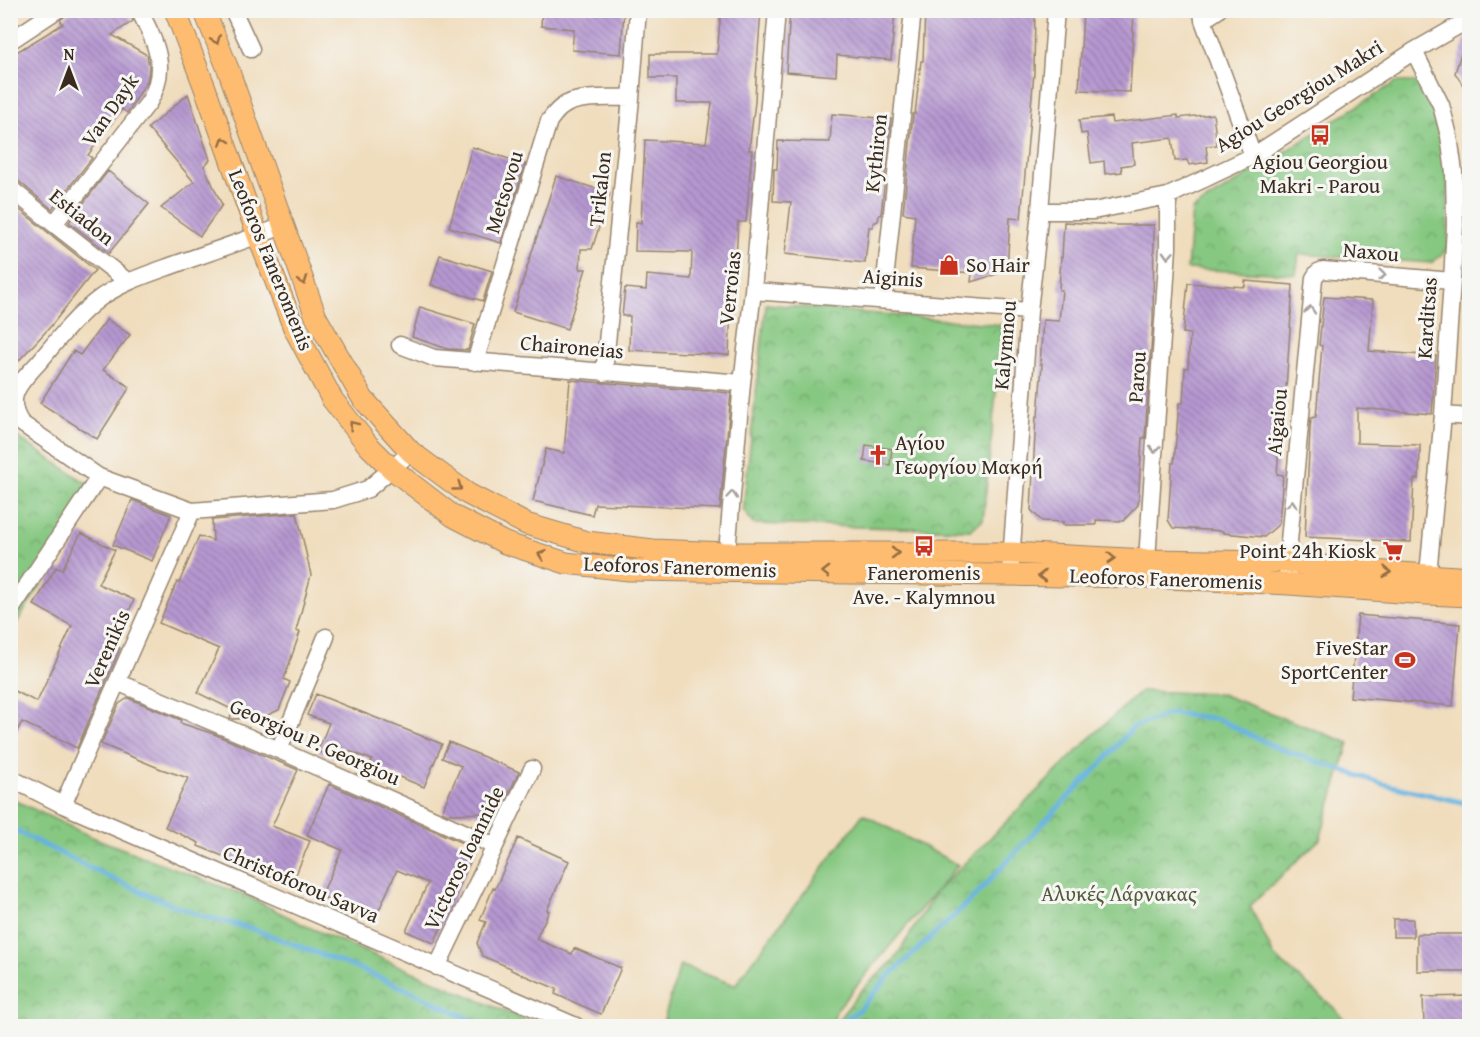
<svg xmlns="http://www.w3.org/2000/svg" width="1480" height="1037" font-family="'Gentium Book Plus',serif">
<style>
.grass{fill:#86c881;stroke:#607950;stroke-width:1.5}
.park{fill:url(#park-crowns);stroke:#607950;stroke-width:1.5}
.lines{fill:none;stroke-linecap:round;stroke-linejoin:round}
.stream{stroke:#65b2df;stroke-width:5}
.building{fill:url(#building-back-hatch)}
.minor-casing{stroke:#96846e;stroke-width:19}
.major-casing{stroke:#96846e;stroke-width:23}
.minor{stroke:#fff;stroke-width:16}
.major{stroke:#febc70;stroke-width:21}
.oneway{stroke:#936c43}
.oneway2{stroke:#a79f9a}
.labels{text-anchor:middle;stroke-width:6;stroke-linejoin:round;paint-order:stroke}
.street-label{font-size:21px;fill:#3b2a1e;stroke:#f6f6f2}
.poi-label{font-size:21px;fill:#3b2a1e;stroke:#f6f6f2}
.park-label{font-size:21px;fill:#52593c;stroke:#f6f6f2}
</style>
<defs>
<pattern id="park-crowns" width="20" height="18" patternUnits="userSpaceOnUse" patternTransform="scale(1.5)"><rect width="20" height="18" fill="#86c881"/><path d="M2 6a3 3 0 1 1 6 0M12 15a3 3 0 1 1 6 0" fill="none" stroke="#6fa369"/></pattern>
<pattern id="building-back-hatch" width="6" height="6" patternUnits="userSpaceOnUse" patternTransform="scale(1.5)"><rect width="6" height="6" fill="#b698d1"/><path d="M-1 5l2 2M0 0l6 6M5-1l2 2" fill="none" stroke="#957ca9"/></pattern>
</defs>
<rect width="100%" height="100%" fill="#f6f6f2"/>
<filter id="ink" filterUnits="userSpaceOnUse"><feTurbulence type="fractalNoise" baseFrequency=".0167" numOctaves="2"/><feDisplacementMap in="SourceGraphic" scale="12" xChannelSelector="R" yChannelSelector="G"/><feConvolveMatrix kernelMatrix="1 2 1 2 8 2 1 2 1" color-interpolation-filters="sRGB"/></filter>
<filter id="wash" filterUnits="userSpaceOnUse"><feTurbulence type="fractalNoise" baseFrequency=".008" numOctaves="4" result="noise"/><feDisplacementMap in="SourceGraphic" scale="24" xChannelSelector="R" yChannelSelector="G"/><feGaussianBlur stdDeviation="1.35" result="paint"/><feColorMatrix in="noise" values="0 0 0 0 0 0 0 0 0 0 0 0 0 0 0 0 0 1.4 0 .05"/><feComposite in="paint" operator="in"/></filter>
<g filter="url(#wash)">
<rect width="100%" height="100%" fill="#f0ddbd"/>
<path class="grass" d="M863,814l95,51 -121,144 -6,17h-169l18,-61 55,20z"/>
<path class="park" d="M1396,82h26l16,32 10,59v77l-17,13 -132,-9 -3,20 -109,-5 5,-59z
M766,304l237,21 -20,195 -13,10 -217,-6 -10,-15z
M11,433l89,59 -89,140z
M1141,691l80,3 128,49 -29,96 -70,67 24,50 58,50 19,20h-518l28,-35 34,-32 40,-66 156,-156z
M10,798l82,39 157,60 57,29 212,91 20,9h-527z"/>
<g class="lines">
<path class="stream" d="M10,828l80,40 54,25 55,22 54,14 106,40 61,26 63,31
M835,1026l24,-16 29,-33 84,-78 71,-76 60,-61 30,-35 38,-14 47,6 59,29 106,36 87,20"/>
</g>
<g id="blocks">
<path class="building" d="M73,10h56l4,11 -21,14 35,20 2,12 -1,9 -1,5 -17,28 -3,4 -5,-4 -34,46 4,3 -40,51 -35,-29 -7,-2v-122l53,-32 -3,-4z
M542,10h82l-3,44 -49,-4 2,-21 -33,-3z
M721,10h40l-5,68 -1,24 -6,48h3l-6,72h-8l-3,59h-3l-3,74 -100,-5 1,-34h-8l3,-28 21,2 1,-15 44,4 1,-27 -57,-1 1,-29 5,1 4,-83 61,3 6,-40h-36v-25h-26v-24h67z
M790,10h105l-4,50 -54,-5 -1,21 -50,-4z
M925,10h110l-1,63 -13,146 -11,-1 -3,53 -36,11 1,-9 -61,-5 4,-53 -12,-2 10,-99h2l6,-53h2z
M1083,10h51l-4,82 -51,-2z
M1466,37l4,1v58l-15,-23z
M188,94l22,66 -6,6 18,39 -22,31 -39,-28 33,-26 -46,-54z
M832,114l59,5 -10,96h-2l-1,6 -5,2v4h-4l-4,36 -80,-9 6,-52 -18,-1 1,-32h3l1,-28 52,1z
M1213,114l4,31 -11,1 2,16 -19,3 -2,-5 -12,1 -3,-23 -40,5 2,21 -13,2 1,6 -17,2 -1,-13 -13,2 -4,-30 -6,1 -2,-14 32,-3 1,6 66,-8v3z
M472,147l53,17 -24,79 -52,-16z
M108,171l41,33 -40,49 -40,-31z
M556,176l54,17 -18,56h-11l-1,20h6l-19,60 -54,-17z
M10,202l85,68 -44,56 -41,44z
M1064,222l51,3h39l-1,95 -8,118h-3l-4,67 -15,16 -27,-1v5h-33v-3l-21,-1 -11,-11 5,-94h2l4,-52h-2l3,-44 16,1 3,-31h-3l2,-33h1z
M440,255l52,16 -9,30 -52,-16z
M1245,281l48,4 -10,148h-3l-3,41 6,1 -4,49 -15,13 -41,-4v-2l-50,-3 -5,-8 4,-57h2l5,-60h4l2,-35h3l2,-34 -7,-1 5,-50 57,4z
M1324,297l49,3 -4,51 67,5 -4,58 -75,-6v35l63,2 -1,34h-5l-3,63 -106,-5 5,-107 1,-12 5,-1 6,-71 -3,-1z
M420,307l55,17 -7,26 -20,-1 -36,-12z
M107,319l23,16 -27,35 27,17 -33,52 -57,-36 33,-52 7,4z
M570,380l34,3h4l123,10 -11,116 -125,-5 -3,11 -59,-14 13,-52 18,4z
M866,445l26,4 -2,16 -26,-4z
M132,500l39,15 -19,46 -39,-16z
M297,513l14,62 -15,56 4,1 -16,47 6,3 -11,28 -18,8 -28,1 -3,-1 3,-8 -35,-17 21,-44 -60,-26 18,-41 2,1 20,-47 14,5 -1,-21z
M81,533l34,17 -17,34 36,16 -20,45 6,3 -43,100 -55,-26 -12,22v-55l27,13 35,-76 -38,-21 22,-38 6,3z
M1358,615l102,9 -7,82 -103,-9z
M316,694l126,50 -18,43 -54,-22 2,-5 -36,-14 -3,11 -15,-6 11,-28 -22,-8z
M128,698l53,22 -1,3 34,11 84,36 -26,56 38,15 -19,45 -35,-14 1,-2 -59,-24 1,-3 -34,-16 23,-49 -27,-9 -60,-25 18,-40z
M449,742l70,30 -17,35 -12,6 -42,1 -6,-3 19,-45 -19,-8z
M329,784l147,65 -42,94 -28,-12 22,-48 -31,-13 -23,51 -53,-25 21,-46 -35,-15z
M518,838l51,23 -22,49 2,1 -13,28 36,15 2,-6 47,20 -20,46 -46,-20 2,-5 -46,-19v-2l-29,-12 -5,-13 9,-21 -6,-2 13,-32 2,1z
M1393,919h20v18h-20z
M1417,934h53v37h-53z
M1470,996v30h-46l-1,-29z"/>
</g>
</g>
<g filter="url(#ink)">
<use href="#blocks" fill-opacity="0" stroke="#96846e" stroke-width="1.5"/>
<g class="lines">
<g class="minor-casing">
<path id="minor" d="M233,10l18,39
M1202,10l1,10 50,136
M1203,20l15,-10
M10,41l47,-31
M1414,51l27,54 8,31 5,36 1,54 -3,55 -9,134 -16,170
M10,188l44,36 73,57
M1040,211h53l75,-15 85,-40 161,-105 56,-32
M54,224l95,-122c20,-34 7,-59 -10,-92
M283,226c-34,13 -69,25 -104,37 -27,10 -55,18 -79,35 -23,17 -42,41 -60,63 -18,20 -37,35 -19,62l78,54 93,34 141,-11 35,-11 43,-37
M753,291l276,20
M883,300l30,-290
M400,345l34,13 308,25
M475,362l74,-241c4,-5 8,-11 13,-14 14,-12 51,-9 69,-9
M604,373l27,-275 7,-88
M1443,415l27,2
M1147,560l21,-312v-52
M726,563l16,-180 11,-92 24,-281
M1288,574l-1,-12 27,-284 4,-6 5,-2 129,11
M1010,575l19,-264 11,-100 16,-201
M10,611l89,-134
M117,682l162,68 216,96
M279,750l47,-113
M10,778l53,27 513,221
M63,805l129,-294
M437,967l95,-198"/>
</g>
<g class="major-casing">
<path id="major" d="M175,10l30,78 53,148 36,92 38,71 36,46 24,24 61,47 52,27 61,20 63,7 518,7 142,7 138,10 43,2
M204,10l24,59 88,248 47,82 48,53 57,42 58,30 61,18 66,8 73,3h285l136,7 140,2 71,8 112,8"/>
</g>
<use href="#minor" class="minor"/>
<use href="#major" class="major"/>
</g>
<defs><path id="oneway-chevron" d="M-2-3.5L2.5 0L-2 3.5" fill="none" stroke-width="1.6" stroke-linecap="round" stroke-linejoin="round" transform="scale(1.5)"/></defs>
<g class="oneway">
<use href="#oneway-chevron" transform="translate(216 40) rotate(68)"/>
<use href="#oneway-chevron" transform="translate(224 141) rotate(-110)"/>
<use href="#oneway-chevron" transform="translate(303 281) rotate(70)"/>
<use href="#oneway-chevron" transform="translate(353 425) rotate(-128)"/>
<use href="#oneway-chevron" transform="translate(458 487) rotate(36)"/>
<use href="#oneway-chevron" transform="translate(895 553)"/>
<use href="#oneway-chevron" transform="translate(542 555) rotate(-162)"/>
<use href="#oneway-chevron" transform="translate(1111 558) rotate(3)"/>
<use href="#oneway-chevron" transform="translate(826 572) rotate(-179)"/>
<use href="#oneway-chevron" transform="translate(1387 572) rotate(5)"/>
<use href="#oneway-chevron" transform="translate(1042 576) rotate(-180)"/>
</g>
<g class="oneway2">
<use href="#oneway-chevron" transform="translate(1168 255) rotate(93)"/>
<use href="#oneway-chevron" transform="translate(1382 275) rotate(5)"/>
<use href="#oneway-chevron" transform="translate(1310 310) rotate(-85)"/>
<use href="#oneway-chevron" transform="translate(1155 449) rotate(94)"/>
<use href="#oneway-chevron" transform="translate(732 495) rotate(-85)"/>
<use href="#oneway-chevron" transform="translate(1292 504) rotate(-85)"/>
</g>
</g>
<defs>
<g id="bus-bare" transform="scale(1.62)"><path d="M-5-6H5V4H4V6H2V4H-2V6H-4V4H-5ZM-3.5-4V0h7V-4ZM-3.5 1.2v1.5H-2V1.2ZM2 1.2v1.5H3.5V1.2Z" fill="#c8321e" stroke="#f6f6f2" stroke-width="2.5" paint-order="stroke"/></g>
<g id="shop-bare" transform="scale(1.62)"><path d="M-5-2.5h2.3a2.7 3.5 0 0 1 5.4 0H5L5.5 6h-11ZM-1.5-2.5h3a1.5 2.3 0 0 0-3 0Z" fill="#c8321e" stroke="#f6f6f2" stroke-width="2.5" paint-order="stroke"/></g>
<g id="church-bare" transform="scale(1.62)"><path d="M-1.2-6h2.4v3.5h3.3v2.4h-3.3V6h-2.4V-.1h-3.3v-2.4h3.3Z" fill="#c8321e" stroke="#f6f6f2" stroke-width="2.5" paint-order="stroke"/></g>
<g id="supermarket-bare" transform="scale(1.62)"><path d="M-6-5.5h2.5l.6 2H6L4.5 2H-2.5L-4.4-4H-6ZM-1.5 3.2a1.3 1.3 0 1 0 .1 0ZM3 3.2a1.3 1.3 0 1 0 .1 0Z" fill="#c8321e" stroke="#f6f6f2" stroke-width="2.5" paint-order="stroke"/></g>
<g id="stadium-bare" transform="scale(1.62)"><path d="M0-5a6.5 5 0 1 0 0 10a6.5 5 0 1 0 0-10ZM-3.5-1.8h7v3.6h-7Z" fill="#c8321e" stroke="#f6f6f2" stroke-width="2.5" paint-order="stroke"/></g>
</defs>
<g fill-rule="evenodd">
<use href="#bus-bare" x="1320" y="135"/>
<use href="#shop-bare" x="949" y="265"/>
<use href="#church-bare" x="878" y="455"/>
<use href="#bus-bare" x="924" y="546"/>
<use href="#supermarket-bare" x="1393" y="551"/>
<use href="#stadium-bare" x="1405" y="660"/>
</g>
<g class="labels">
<g class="street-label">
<text transform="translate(1299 96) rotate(-32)" y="7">Agiou Georgiou Makri</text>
<text transform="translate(110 110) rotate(-55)" y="7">Van Dayk</text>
<text transform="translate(876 153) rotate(-84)" y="7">Kythiron</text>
<text transform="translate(600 189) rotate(-84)" y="7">Trikalon</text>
<text transform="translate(504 192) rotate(-73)" y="7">Metsovou</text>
<text transform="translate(82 217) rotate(39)" y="7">Estiadon</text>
<text transform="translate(1371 252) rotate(5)" y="7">Naxou</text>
<text transform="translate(271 260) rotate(68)" y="7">Leoforos Faneromenis</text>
<text transform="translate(893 278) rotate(4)" y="7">Aiginis</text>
<text transform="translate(730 288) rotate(-84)" y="7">Verroias</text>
<text transform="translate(1427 318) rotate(-86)" y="7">Karditsas</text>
<text transform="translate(1005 345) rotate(-85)" y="7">Kalymnou</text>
<text transform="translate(572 347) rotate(5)" y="7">Chaironeias</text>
<text transform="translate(1137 377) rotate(-86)" y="7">Parou</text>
<text transform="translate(1277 422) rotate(-85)" y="7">Aigaiou</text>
<text transform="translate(680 567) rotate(2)" y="7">Leoforos Faneromenis</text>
<text transform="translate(1166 579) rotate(2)" y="7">Leoforos Faneromenis</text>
<text transform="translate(107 649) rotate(-66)" y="7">Verenikis</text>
<text transform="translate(315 742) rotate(24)" y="7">Georgiou P. Georgiou</text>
<text transform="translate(464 858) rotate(-64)" y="7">Victoros Ioannide</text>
<text transform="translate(301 884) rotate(23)" y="7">Christoforou Savva</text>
</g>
<g class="poi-label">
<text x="1320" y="169">Agiou Georgiou<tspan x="1320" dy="24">Makri - Parou</tspan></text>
<text x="966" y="272" text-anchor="start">So Hair</text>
<text x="895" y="450" text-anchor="start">Αγίου<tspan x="895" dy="24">Γεωργίου Μακρή</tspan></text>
<text x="1376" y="558" text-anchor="end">Point 24h Kiosk</text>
<text x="924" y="580">Faneromenis<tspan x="924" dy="24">Ave. - Kalymnou</tspan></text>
<text x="1388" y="655" text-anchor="end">FiveStar<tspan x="1388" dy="24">SportCenter</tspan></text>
</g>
<g class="park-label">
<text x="1119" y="901">Αλυκές Λάρνακας</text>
</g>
</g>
<rect width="1480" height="1037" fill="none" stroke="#f6f6f2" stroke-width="36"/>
<g transform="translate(69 69)" stroke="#f6f6f2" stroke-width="4.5" paint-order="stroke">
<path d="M0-4.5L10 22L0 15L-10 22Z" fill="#3b2a1e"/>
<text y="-9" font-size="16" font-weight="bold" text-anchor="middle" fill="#3b2a1e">N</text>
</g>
</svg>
